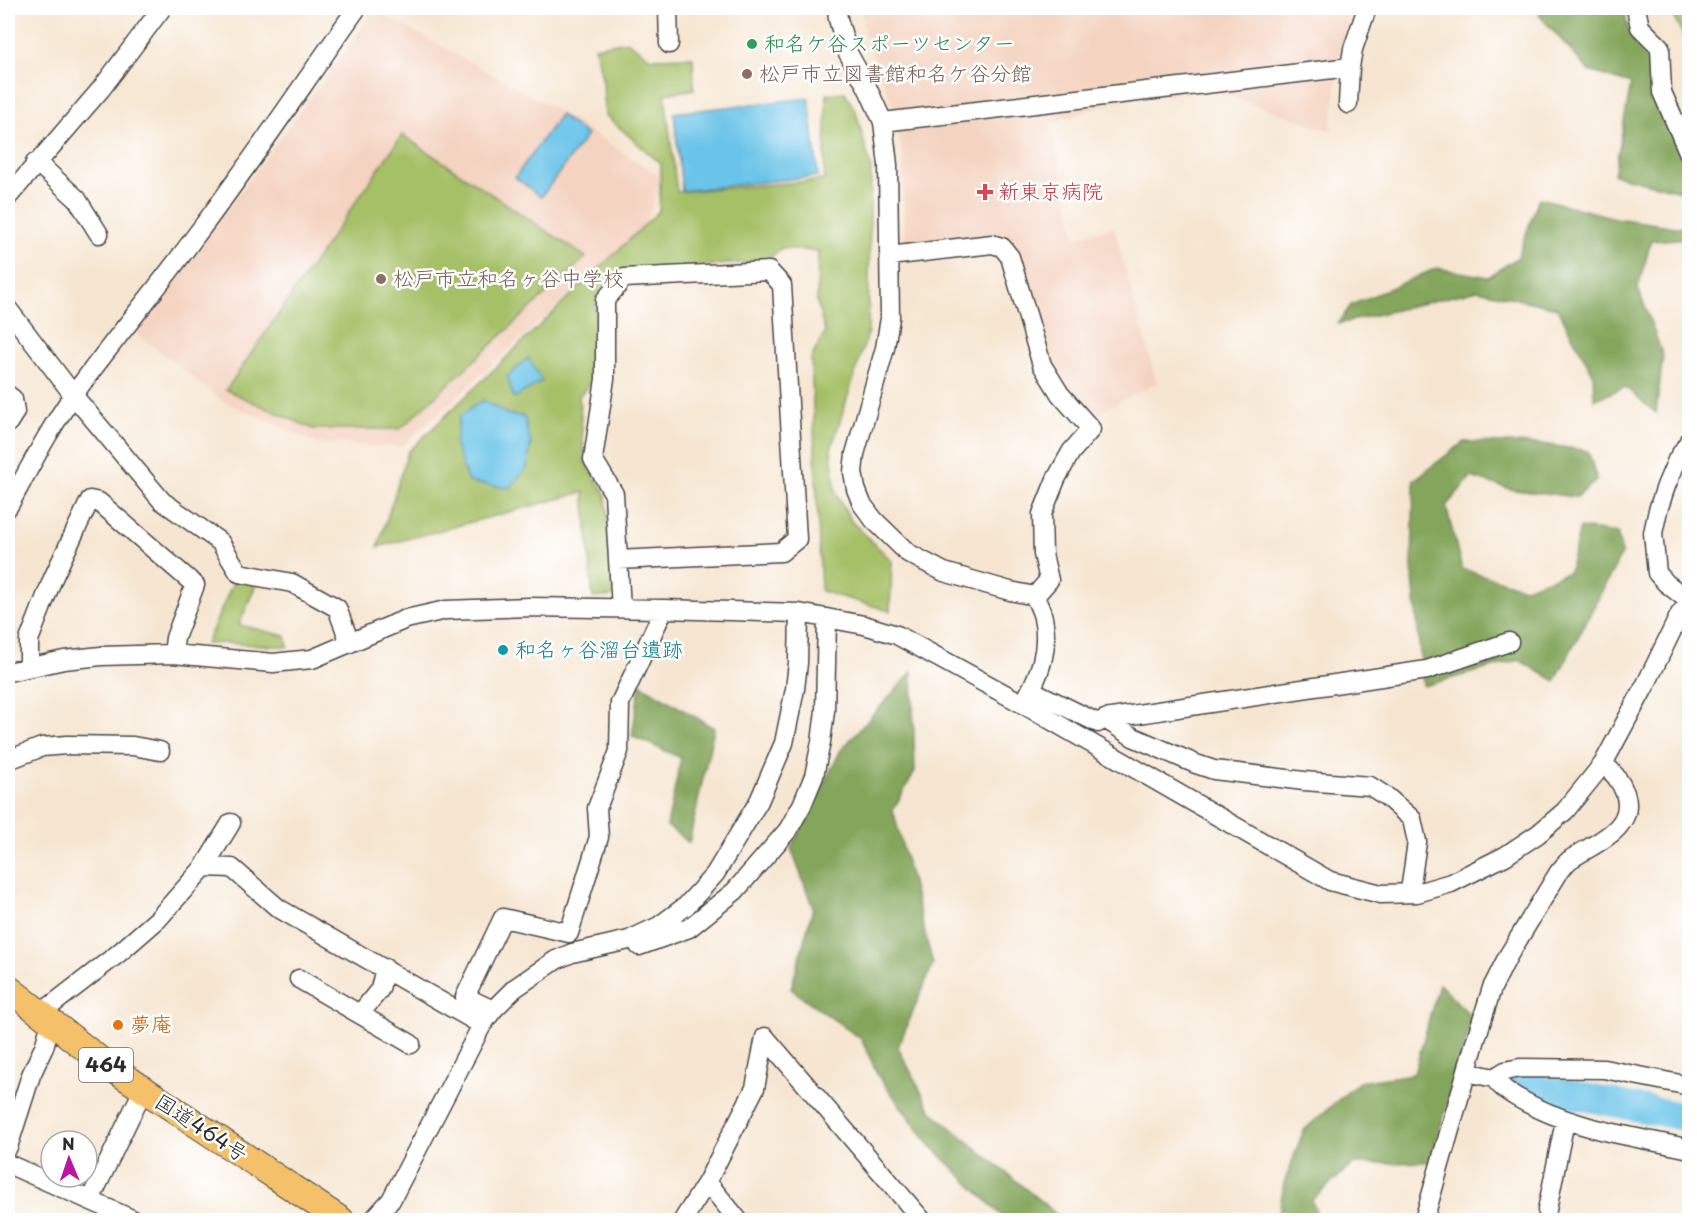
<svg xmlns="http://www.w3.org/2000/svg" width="1697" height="1228" font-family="'Playpen Sans','Klee One',sans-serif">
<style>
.built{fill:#f4d3c0}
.green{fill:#a5c066;stroke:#687648;stroke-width:1.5}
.forest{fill:#84a65b;stroke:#586843;stroke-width:1.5}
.water{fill:#6bc4e9;stroke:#4b788a;stroke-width:1.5}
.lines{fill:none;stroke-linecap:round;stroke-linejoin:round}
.river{stroke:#6bc4e9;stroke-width:28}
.minor-casing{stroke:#494744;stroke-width:21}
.highway-casing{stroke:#494744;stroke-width:28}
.minor{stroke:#fff;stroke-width:18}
.highway{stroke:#f4c16a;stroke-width:26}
.leisure-dot{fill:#2e9e5b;stroke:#fff;stroke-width:2}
.education-dot{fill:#8d6e63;stroke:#fff;stroke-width:2}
.health-dot{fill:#e0444e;stroke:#fff;stroke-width:2}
.culture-dot{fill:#0f9aa8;stroke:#fff;stroke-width:2}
.food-dot{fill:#e8710a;stroke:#fff;stroke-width:2}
.labels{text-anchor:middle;stroke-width:5;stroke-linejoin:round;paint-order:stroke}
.shield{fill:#fff;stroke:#6b6b6b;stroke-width:1.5}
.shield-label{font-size:20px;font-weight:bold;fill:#2b2b2b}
.leisure-label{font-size:21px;fill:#27864d;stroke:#fff;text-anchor:start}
.education-label{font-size:21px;fill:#785e54;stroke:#fff;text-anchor:start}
.health-label{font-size:21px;fill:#be3a42;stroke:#fff;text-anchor:start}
.culture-label{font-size:21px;fill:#0d838f;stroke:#fff;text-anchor:start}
.food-label{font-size:21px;fill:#c56008;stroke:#fff;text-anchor:start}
.street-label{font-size:21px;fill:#2b2b2b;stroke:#fff}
</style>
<rect width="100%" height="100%" fill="#fff"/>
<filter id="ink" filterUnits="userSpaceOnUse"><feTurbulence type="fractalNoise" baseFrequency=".0167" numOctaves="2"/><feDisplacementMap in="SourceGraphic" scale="12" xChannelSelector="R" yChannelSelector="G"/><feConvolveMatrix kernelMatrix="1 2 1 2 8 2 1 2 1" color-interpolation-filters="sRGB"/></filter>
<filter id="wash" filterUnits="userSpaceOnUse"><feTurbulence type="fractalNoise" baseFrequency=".008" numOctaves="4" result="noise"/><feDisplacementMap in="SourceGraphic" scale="24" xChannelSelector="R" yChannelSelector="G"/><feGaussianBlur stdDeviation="1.35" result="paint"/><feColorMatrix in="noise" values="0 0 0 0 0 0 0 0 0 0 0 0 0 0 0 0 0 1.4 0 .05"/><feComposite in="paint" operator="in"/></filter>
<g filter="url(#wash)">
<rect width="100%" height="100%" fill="#f6e6d1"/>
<path class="built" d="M861,8h492l-4,16 -8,21 -10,86 -121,-41 -95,10 -65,25 26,112 38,-10 43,156 -59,30 -13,-1 -40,-53 -35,-122 -5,-4 -97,12 -4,-3 -1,-85 -11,-53 -27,-69z
M375,10l185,102 101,65 -15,48 -245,222 -84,-4 -94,-42 -87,-68z"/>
<path class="green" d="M1672,8h17v38l-17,-32z
M627,41l24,17 42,-1 1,32 -29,5 12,98 147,-12 3,-86 18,-2 11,20 15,55 -3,166 -37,116 5,45 16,28 40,39 -2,50 -69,-20 -10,-232 14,-27 -8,-30 1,-51 -37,-3 -14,13 -145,11 -26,25 1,79 -18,20 6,66 21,33 7,101 -20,2 -9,-106 -206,55 30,-95 251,-241 2,-47 -56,-49 -2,-33 -8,-35z
M402,135l184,122 -186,172h-87l-87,-39z
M235,578l23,2 -19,45 47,11 2,11 -60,-4 -22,1z"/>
<path class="forest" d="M1539,8h85l4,21 32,32 29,86v46l-75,-18 17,-91 -42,-13 -50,-56z
M1539,198l76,20 74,11v9l-38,3 -13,47 25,68 -7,57 -31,-26 -31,13 -1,-26 -36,-66 -79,-18 -140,34 13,-19 86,-37 51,9 30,-20z
M1464,442l78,2 46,7 9,29 -20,17 -64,-7 -42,-13 -25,29 16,63 63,19 44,-16 11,-44 37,5 5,20 -67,128 -36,-21 -96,26 -11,-119 2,-87z
M912,672l3,99 -22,39 40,154 -35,83 33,64 124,102 2,7h-51l-77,-76 -50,-67 -18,-38 -70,-50 22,-81 -22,-60 50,-98z
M640,684l74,44 -25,115 -22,-17 14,-68 -49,-22z
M1439,984l34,34 -43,144 -77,2 -41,36 7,20h-41l6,-37 20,-53 55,-48 55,-8z"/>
<path class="water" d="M809,98l9,78 -136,15 -8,-78z
M560,115l27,20 -46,62 -26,-20z
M528,358l14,23 -28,17 -7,-21z
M483,400l24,14 18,3 1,10 5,16 -4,25 -18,20 -41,-6 -13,-37 5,-29z"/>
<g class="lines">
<path class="river" d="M1518,1084l172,34"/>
</g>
</g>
<g filter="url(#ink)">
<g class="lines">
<g class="minor-casing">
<path id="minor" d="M668,8l1,36
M837,8l1,11 10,34 19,34 16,35 5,43 2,153 -5,30 -30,106 -2,18 3,17 6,15 12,16 34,33 36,19 66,19 25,5c2,7 7,15 8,22 7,32 -4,59 -20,86
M1636,8l4,19 20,20 2,45 28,64
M1348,104l2,-37 3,-18 14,-41
M883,122l467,-55
M35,163l7,4 35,32 22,35
M8,197l93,-108 61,-81
M889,256l103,-12 10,3 8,10 32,108 18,29 31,35 -20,23 -15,27 -14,35 1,40 6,26 -14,16
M8,309l70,92 84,100 58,41 19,31 53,10 45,25 13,35
M8,395l5,4 2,13 -7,11
M8,507c21,-38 41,-78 67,-114 38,-53 81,-102 119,-155 57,-75 109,-154 163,-230
M618,560l163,-8 16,-13 -15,-254 -13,-14 -145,7 -19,22v79l-12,80 21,35 7,114
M1689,601l-23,-18 -9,-10 -4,-40 5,-23 8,-24 11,-26 13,-20
M29,667v-27l24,-62 37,-78 9,2 96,83 -20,53 -2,16
M8,672l56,-12 37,-4 72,-2 100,9 39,-4 94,-40 40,-9 83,-3 135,2 135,4 65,12 33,10 126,69 307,177 51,13 36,-1 34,-10 54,-27 33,-22 27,-23 38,-47 43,-80 34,-70 10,-13
M1031,690l67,33 7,-4 28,18 63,27 18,6 90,11 66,5 17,11 25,22 5,23 -6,42 6,9
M1105,719l322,-49 82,-28
M8,760l34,-13 25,-2 66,1 27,5
M204,867l27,-44
M639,946l50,-18 46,-37 53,-61 14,-25 12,-29 7,-34 4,-31 2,-93
M299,979l112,65
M493,1010l-28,-13 38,-79 66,15 30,-96 -2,-29 22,-57 1,-48 44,-94
M40,1014l79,-61 39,-34 46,-52 28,1 46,40 204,117
M360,1014l20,-25 5,-21
M1467,1072l27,6 11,-7 15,-3 84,1 86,17
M1494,1078c7,10 14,14 24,20 52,31 114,38 172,51
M8,1147l23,-72 13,-28 7,-24
M8,1164l126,56
M90,1200l53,-110
M1547,1210l18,-89
M373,1220l18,-20 91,-175 11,-15 22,-22 41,-28 16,-7 57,-13 30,-14 27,-20 29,-32 44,-73 25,-58 11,-54 3,-26 1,-50
M683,1220l24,-38
M738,1220l-31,-38 48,-94 10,-51 157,183
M1424,1220l52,-181 16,-51 16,-32 51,-84c4,-4 7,-10 12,-13 23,-16 66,-30 54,-66 -5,-13 -11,-21 -22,-29"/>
</g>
<g class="highway-casing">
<path id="highway" d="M8,988l96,75 237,157"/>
</g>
<use href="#minor" class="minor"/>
<use href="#highway" class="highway"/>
</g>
</g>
<circle class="leisure-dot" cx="752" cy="44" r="6"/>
<g class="education-dot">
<circle cx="747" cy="74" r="6"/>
<circle cx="381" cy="279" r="6"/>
</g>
<path class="health-dot" d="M982 183h6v6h6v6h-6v6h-6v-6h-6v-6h6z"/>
<circle class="culture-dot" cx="503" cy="650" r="6"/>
<circle class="food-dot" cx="118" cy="1025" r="6"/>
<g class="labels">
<rect class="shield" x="79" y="1048" width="54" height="34" rx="4.5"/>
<g class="shield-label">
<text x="106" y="1072">464</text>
</g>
<g class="leisure-label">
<text x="764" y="51">和名ケ谷スポーツセンター</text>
</g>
<g class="education-label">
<text x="759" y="81">松戸市立図書館和名ケ谷分館</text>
<text x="393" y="286">松戸市立和名ヶ谷中学校</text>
</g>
<g class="health-label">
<text x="998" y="199">新東京病院</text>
</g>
<g class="culture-label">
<text x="515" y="657">和名ヶ谷溜台遺跡</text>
</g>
<g class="food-label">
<text x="130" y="1032">夢庵</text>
</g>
<g class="street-label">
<text transform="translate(201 1128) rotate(33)" y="7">国道464号</text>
</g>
</g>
<rect width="1697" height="1228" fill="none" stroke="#fff" stroke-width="30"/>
<g transform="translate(69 1159) rotate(358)"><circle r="28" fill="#ffffff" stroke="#aaaaaa" stroke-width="1.5"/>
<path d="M0-4.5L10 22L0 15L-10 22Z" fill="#b5179e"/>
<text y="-9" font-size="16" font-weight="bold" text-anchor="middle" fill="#2b2b2b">N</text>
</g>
</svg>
